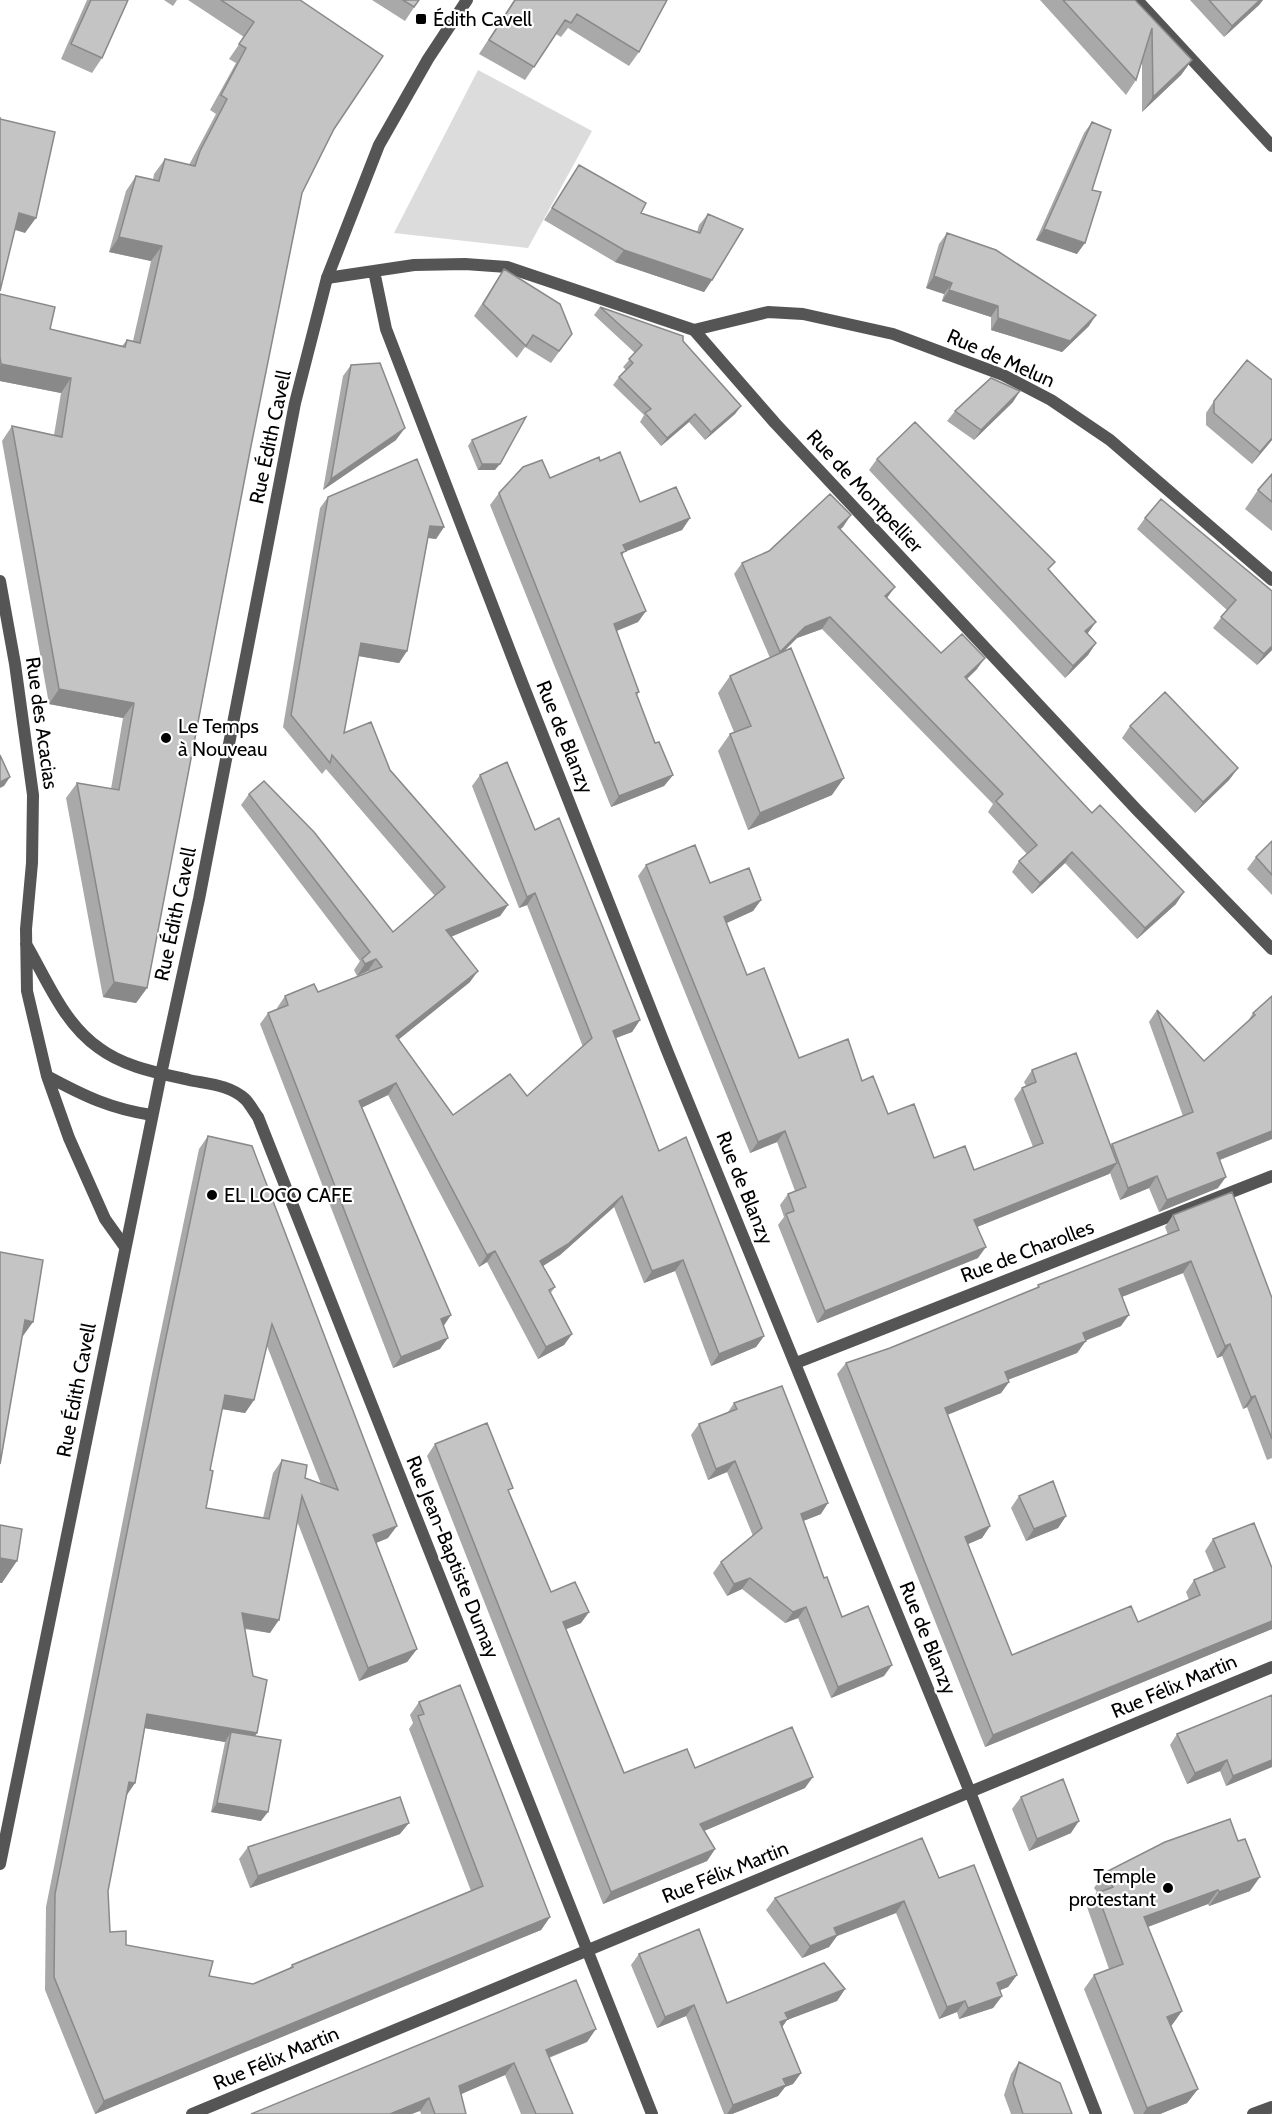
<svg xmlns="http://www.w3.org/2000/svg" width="1272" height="2114" font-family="Cabin,sans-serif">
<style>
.green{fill:#dcdcdc}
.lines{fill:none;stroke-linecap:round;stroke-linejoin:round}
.minor{stroke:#555;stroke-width:12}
.tertiary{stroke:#555;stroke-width:12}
.wall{fill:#a9a9a9;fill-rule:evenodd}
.shaded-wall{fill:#898989}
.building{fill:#c4c4c4;stroke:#898989;stroke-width:1.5;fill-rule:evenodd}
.poi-dot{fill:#000;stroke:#fff;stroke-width:2}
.labels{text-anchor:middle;stroke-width:4.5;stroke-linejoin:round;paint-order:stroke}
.poi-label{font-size:20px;fill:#000;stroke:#fff;text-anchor:start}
.street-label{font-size:20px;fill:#000;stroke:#fff}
</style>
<rect width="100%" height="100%" fill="#fff"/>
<path class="green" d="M478,70l114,61 -64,117 -134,-15z"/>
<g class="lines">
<path class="minor" d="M1137,0l135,146
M374,271l12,58 137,356 145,368 302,739 126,322
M327,278l87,-13 51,-1 42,3 187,63 81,93 362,387 135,139
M694,330l74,-18 35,2 90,20 110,41 48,25 59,40 162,140
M0,581l15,83 18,131 -1,68 -6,66 1,62 20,85 22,62 36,81 20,28
M26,944c21,36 38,80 73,104 25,19 60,25 90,32 19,4 41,5 56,19 5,5 9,13 13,18l394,997
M47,1076c37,20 64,33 105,39
M796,1363l476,-187
M192,2114l1080,-447
M1253,2114l19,-7"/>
<path class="tertiary" d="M0,1864l161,-790 38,-175 96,-496 32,-125 52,-133 49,-86 39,-59"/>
</g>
<path class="wall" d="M87,0h41l-26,58 -10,15 -31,-14z
M164,0h13l-4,6z
M188,0h112l34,129 -32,64 -51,253 -104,542 -11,15 -33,-6 -37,-199 11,-15 34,6 12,-71 -74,-14 -47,-263 10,-15 42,9 7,-42 -61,-12v-87l50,35 72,17 5,-6 6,1 18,-80 -42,-9 17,-61 10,-15 17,4 1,-6 11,-15 24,6 27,-51 -6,-4 26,-47 -7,-4 15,-22z
M372,0h47l-14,21z
M514,0h153l-28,52 -10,14 -61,-38 -7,9 -5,-3 -31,46 -46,-26z
M1040,0h95l57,60 -11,15 -39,37v-50l-6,18 -10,15z
M1190,0h73l-4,5 -35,32z
M1092,122v68l-15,64 -41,-14 48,-107z
M579,165l62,48 56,19 2,-7 9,-11 4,66 -8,12 -89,-30 -71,-42z
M947,233l142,93 -27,26 -71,-22v-13l-49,-16 2,-7 -18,-6 13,-44z
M504,269l68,65 -21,29 -26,-16 -8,11 -43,-42z
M600,307l83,34 58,65 -6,8 -30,26 -16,-18 -28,24 -21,-24 4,-7 -31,-30 6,-8 7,-7 -3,-3 12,-14 -41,-38z
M351,365l45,75 -73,50 20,-114z
M1214,401l58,39 -20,24 -46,-39v-12z
M1013,402l-39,38 -27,-19 8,-10z
M472,440l23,30h-17l-10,-24z
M877,459l173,111 37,64 9,9 -8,12 -23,23 -196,-208z
M1272,474v57l-27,-22 13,-19z
M550,478l90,24 50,16 -8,12 -58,22 -2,3 24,56 -8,11 -21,9 22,61 -2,3 18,48 18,32 -9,11 -53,21 -121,-302 9,-12z
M328,497l116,30 -8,12 -8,-1 -21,113 -8,12 -41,-7 -14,77 46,37 118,135 -8,11 -49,21 19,45 -72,58 55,75 74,-19 56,-49 -56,-142 -8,3 -47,-122 8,-11 55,55 105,190 -8,12 -16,6 43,113 105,185 -8,11 -45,19 -36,-95 -31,12 -30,-76 -54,48 -17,11 12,21 -5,7 22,40 -8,11 -26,14 -51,-97 -8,5 -91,-172 -27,13 82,217 -3,24 -47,19 -133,-344 8,-11 9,-4v-1l8,-12 33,-4 51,-20 -1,-1 -11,5 -3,-6 6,-9 -119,-156 8,-11 144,138 42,-36 -109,-127 -4,5 -39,-47 37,-219z
M1145,518l127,73v59l-15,15 -44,-37 14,-18 -90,-81z
M843,527l-3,2 47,69 54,55 36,16 -10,10 209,225 -39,35 -72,-76 -33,31 -20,-22 7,-11 8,-7 -39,-42 5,-8 -171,-175 -25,9 -14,14 49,143 -84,35 -30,-79 12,-17 4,-2 -16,-39 12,-17 40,-18 -36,-84 8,-11z
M1130,726l108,42 -9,12 -34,33 -73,-75z
M1272,841v54l-25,-26 9,-12z
M646,865l64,18 51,17 -8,11 -27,12 21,52 52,83 63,23 26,33 46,44 40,12 59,-23 -19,-48 8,-11 4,-2 -2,-4 8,-12 79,75 1,-1 71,-28 -34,-94 8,-12 47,51 44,-40 5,-8 19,-17v143l-52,21 -2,28 -59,24 -10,-24 -29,12 -10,-27 -1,1 -132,53 1,31 -161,65 -39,-98 6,-8 -4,-12 8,-11 7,-3 -18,-49 -27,11 -112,-277z
M208,1136l180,402 -12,5 41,106 -10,13 -48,19 -62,-160 -27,112 -26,-4 13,104 -2,3 6,85 -50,-9 14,-70 -80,-14 -10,55 -9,13 -18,95 2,41 16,13 83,31 44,8 36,-15 3,-4 179,-74 -62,-162 4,-6 -3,-8 9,-13 131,215 -9,13 -446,184 -50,-124 1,-83 106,-533 47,-225zM267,1346l54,138 -16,-6 -23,-18 -9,13 -10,45 -57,-10 4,-38 12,-61 23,4 9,-13z
M1173,1215l99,83v160l-5,2 -20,-53 -4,2 -21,-53 -5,2 -34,-85 -61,24 -1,29 -36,15 -8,12 -69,27 1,2 -8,11 -54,22 43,111 -8,12 -15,6 45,111 126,-33 51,-22 -3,-8 8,-12 20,-8 -9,-21 8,-12 59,29v61l-287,118 -148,-373 9,-11 44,-15 146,-59 2,-4 130,-50 -3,-8z
M734,1403l87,111 -18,7 21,57 18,39 42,59 -53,22 -33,-80 -13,5 -43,-34 -15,7 -14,-23 8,-11 32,-26 -26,-64 -19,8 -17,-45 8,-11 29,-12z
M435,1444l74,49 42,99 38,20 -8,11 -15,6 58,144 71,-5 110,20 -101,43 11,18 -8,12 -104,43 -176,-448z
M1019,1496l47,20 -8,12 -32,13 -15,-33z
M1177,1734l95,33 -46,19 -6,-15 -33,13 -17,-39z
M1021,1797l50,36 -42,18 -17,-42z
M400,1834l-150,54 -11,-29 9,-12z
M1104,1873l146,18 -41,15 -1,-2 -60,23 34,84 -11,15 27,63 -11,14 -27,11h-26l-50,-125 10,-14 15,-6 -22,-62 10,-15 -3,-4z
M939,1878l78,97 -9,12 -8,3 2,6 -9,12 -34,11 -2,-7 -18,7 -43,-106 -59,23 -8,11 -27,11 -36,-48 9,-12z
M639,1954l88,49 118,-14 -8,12 -50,19 -5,7 19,46 -8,11 -8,3 -7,9 -46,18h-8l-38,-98 -29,12 -26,-63z
M587,2042l-38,16 24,56h-52l-16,-39 -44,19 5,20h-45l-1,-3 -169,3z
M1019,2062l53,52h-61l-7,-19 7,-21z"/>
<path class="shaded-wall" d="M1260,0h3l-4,5 -35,32 8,-11z
M1192,60l-11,15 -39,37 11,-15z
M19,213l17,5 -11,15 -16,-5z
M1044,229l41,14 -8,11 -41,-14z
M119,237l43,9 -11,15 -42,-9z
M624,250l88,30 -8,12 -89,-30z
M934,276l18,7 -8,11 -18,-6z
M949,290l49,16 -7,11 -49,-16z
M1096,315l-7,11 -27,26 -71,-22 7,-12z
M1,364l70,14 -10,15 -61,-12v-15z
M1020,391l-7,11 -39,38 7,-10z
M741,406l-6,8 -30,26 6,-8z
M695,414l-6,8 -28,24 6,-8z
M405,428l-9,12 -73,50 8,-11z
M1272,438v2l-20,24 8,-12z
M482,464h18l-5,6h-17z
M851,515l-8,12 -13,11 8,-11z
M690,518l-8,12 -58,22 -6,10 5,-17z
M430,526l14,1 -8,12 -14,-2z
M895,587l-8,11 -2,-2z
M646,611l-8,11 -32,13 8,-11z
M830,617l-8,12 -25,9 -25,25 8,-11 25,-25z
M1096,622l-8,11 -11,10 8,-12z
M361,643l46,8 -8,12 -46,-8z
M1096,643l-8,12 -23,23 8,-12z
M1272,646v4l-15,15 7,-11z
M985,658l-8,11 -20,19 8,-11z
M59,689l75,14 -11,15 -74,-14z
M1238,768l-9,12 -34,33 8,-11z
M673,775l-9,11 -53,21 8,-11z
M10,777l-6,9 -4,2v-6z
M844,778l-12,17 -84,35 12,-17z
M1072,852l-7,11 -33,31 8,-11z
M1184,892l-8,12 -39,35 8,-11z
M535,893l-8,12 -8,3 8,-11z
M761,900l-8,11 -37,17 8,-11z
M508,905l-8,11 -62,26 8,-12z
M376,959l-8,12 -11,5 8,-12z
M478,971l-8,11 -82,66 8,-12z
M114,982l33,6 -11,15 -33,-6z
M640,1020l-8,12 -27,10 8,-11z
M396,1083l-8,12 -37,18 8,-12z
M785,1131l-8,11 -27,11 8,-11z
M1272,1131v8l-63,25 8,-11z
M1117,1163l-8,11 -142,57 7,-11z
M1157,1176l-8,12 -29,12 8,-12z
M1226,1177l-8,11 -59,24 8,-12z
M622,1196l-8,11 -54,48 -28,18 8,-12z
M986,1247l-8,11 -161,65 8,-12z
M495,1251l-8,11 -8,5 8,-12z
M683,1260l-8,11 -31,12 8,-12z
M1191,1261l-8,12 -72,28 8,-12z
M451,1315l-8,12 -2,-8z
M1129,1315l-8,11 -47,19 9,-12z
M25,1320l8,2 -15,21z
M572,1334l-8,11 -26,14 8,-12z
M764,1336l-8,11 -45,19 8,-12z
M448,1338l-8,11 -47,19 8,-11z
M1086,1341l-9,12 -80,31 8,-12z
M1230,1344l-8,12 -5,2 8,-12z
M1009,1382l-8,11 -64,26 8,-11z
M225,1395l29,5 -9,13 -29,-5z
M1255,1396l-8,11 -4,2 8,-12z
M735,1461l-8,11 -19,8 8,-11z
M828,1503l-7,11 -28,11 8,-11z
M1066,1516l-8,12 -32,13 8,-12z
M397,1526l-9,12 -24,10 9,-13z
M990,1526l-8,12 -25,11 8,-12z
M0,1558l17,3 -15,22h-2z
M750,1578l-8,11 -15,7 7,-12z
M806,1607l-8,11 -13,5 8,-11z
M589,1612l-8,11 -26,11 8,-12z
M242,1613l37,7 -9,13 -37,-7z
M1272,1621v8l-287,118 8,-12z
M417,1649l-10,13 -48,19 9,-13z
M892,1665l-8,11 -53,22 7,-11z
M147,1714l110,19 -9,13 -17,-14 -6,10 -87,-15z
M1227,1760l-7,11 -33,13 8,-11z
M1272,1760v7l-46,19 7,-10z
M813,1777l-8,11 -113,48 8,-12z
M129,1782l6,1 -9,13z
M217,1803l51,9 -7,9 -50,-9z
M1079,1821l-8,12 -42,18 8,-12z
M409,1823l-9,11 -150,54 8,-12z
M715,1849l-8,12 -104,43 8,-12z
M1260,1877l-10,14 -41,15 10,-14z
M1218,1890l-10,14 -74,28 10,-15z
M904,1901l-8,12 -59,23 -8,11 -27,11 8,-12 24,-18z
M550,1917l-9,13 -446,184 9,-13z
M1017,1975l-9,12 -20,8 9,-12z
M845,1989l-8,12 -50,19 -7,10 -8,3 13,-20z
M1002,1996l-9,12 -34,11 9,-11z
M965,2001l-8,11 -18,7 8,-12z
M694,2005l-8,11 -29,12 8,-11z
M1182,2011l-10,14 -15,6 10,-14z
M596,2029l-9,13 -50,20 9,-12z
M514,2063l-9,12 -55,24 9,-13z
M801,2073l-8,11 -8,3 -7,9 -46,18h-5l6,-9 50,-26z
M1198,2089l-11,14 -27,11h-17l4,-6z
M429,2098l-9,13 -8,3h-22z"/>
<path class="building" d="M91,0h37l-26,58 -31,-14z
M221,0h79l83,56 -49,73 -32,64 -51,253 -104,542 -33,-6 -37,-199 42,7 15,-87 -75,-14 -47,-263 50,11 9,-59 -70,-14 -1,-7v-63l55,13 -5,22 75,18 2,-7 13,3 22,-97 -43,-9 17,-61 23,5 6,-22 30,7 5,-15 27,-52 -6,-4 25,-47 -7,-4 15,-22z
M403,0h16l-5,7z
M515,0h152l-28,52 -62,-38 -6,9 -6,-3 -31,47 -45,-27z
M1063,0h72l57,60 -39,37 -1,-69 -16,52z
M1209,0h51l-28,26z
M0,117v2l55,13 -19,86 -17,-5 -19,78z
M1092,122l19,8 -19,60 9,2 -16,51 -41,-14z
M579,165l67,38 -5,10 59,20 8,-19 35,15 -31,51 -88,-30 -72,-42z
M947,233l49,17 100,65 -26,26 -72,-23v-12l-49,-16 3,-7 -18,-7z
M504,269l56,35 12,30 -13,17 -26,-16 -7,11 -43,-42z
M600,307l83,29v5l58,65 -30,26 -16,-18 -28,24 -22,-25 6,-4 -32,-32 14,-14 -4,-4 13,-14z
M1247,360l25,20v58l-12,14 -46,-39v-12z
M380,363l25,65 -74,51 20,-114z
M991,378l29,13 -39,39 -26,-19z
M526,417l-26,47h-18l-10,-24z
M915,422l140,140 -7,7 48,53 -11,9 11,12 -23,23 -196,-207z
M620,452l20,50 36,-15 14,31 -67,27 3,6 -5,2 25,58 -32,13 25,68 -3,1 19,50 4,-1 14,33 -54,21 -120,-303 24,-26 19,-7 8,18 49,-21 1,4z
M417,459l27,68 -14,-1 -23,125 -46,-8 -17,90 27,-11 19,48 118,135 -62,25 32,41 -82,65 57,79 57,-41 17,22 65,-58 -57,-145 -8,4 -47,-122 27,-13 28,68 24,-12 81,202 -27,11 46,120 27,-14 78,199 -45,18 -36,-94 -31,11 -30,-75 -54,48 -28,17 15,26 -6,3 23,44 -26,13 -51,-96 -8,4 -91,-172 -37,18 92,214 -10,4 7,19 -47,19 -133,-344 20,-8 -3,-9 29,-12 4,8 64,-25 -6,-8 -11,5 -3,-5 8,-7 -121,-158 15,-13 50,51 79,100 52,-45 -113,-132 -2,8 -39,-48 37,-218z
M1272,474v28l-14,-12z
M830,494l21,21 -13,12 57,60 -10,9 56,57 21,-19 23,24 -20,19 127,136 8,-8 84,87 -39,36 -73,-76 -32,31 -21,-22 18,-16 -41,-44 7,-7 -173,-177 -25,10 -25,25 -38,-89 27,-12z
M1161,499l111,92v55l-8,8 -43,-37 15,-17 -91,-82z
M791,648l53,130 -84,35 -30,-79 21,-8 -21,-50z
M1165,692l73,76 -35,34 -73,-76z
M0,755l10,22 -10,5z
M1272,841v34l-16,-18z
M695,845l15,38 39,-15 12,32 -37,17 23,58 17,-7 35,90 49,-19 14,42 11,-5 15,38 26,-10 20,54 31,-12 9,24 69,-27 -21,-55 14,-6 -4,-12 44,-17 41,110 -143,57 12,27 -161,64 -39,-97 8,-3 -6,-17 18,-7 -21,-56 -27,11 -112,-277z
M1272,996v135l-55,22 9,24 -59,23 -10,-24 -29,12 -16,-44 81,-32 -36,-102 47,51 51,-46 -2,-2z
M208,1136l44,10 145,380 -24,9 44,114 -49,19 -66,-172 -23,124 -37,-7 11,63 14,4 -10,53 -110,-19 -12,69 -6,-1 -21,109 2,41 16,-1v14l87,16 -4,15 44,8 40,-17 -1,-2 191,-79 -65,-170 6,-2 -5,-12 41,-17 90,232 -446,184 -50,-124 1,-83 106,-533zM272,1324l66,166 -33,-12 2,-13 -25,-5 -13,59 -63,-11 7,-37 -3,-1 15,-75 29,5z
M1232,1192l40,106v141l-17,-43 -4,1 -21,-53 -5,2 -34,-85 -72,28 10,26 -46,18 3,8 -81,31 4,10 -64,26 45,118 -25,11 47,118 119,-49 7,16 62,-27 -6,-15 31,-13 -12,-28 41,-16 18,45v53l-279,114 -147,-372 44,-15 149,-61 -1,-2 141,-55 -6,-15z
M0,1252l43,8 -10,62 -8,-2 -25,144z
M782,1386l46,117 -27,11 23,64 3,-1 15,40 26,-11 24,59 -54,22 -32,-80 -13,5 -43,-34 -16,6 -13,-22 41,-34 -27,-67 -19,8 -17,-45 38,-15 -3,-6z
M487,1423l26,65 -5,2 43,102 24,-10 14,30 -26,10 61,151 63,-24 8,19 97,-41 21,50 -113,47 15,25 -104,43 -176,-448z
M1053,1481l13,35 -32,13 -15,-33z
M0,1525l22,4 -5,32 -17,-3z
M1272,1695v65l-39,16 -6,-16 -32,13 -18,-39z
M231,1732l50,8 -13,72 -51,-9z
M1063,1779l16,42 -42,18 -16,-42z
M400,1797l9,26 -151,53 -10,-29z
M1230,1819l8,22 7,-2 15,38 -41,15 -1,-2 -74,27 38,94 -15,6 31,72 -51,19 -53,-133 29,-11 -26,-71 16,-6 -9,-14 61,-31z
M922,1838l17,40 35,-13 43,110 -20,8 5,13 -34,12 -3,-7 -18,6 -43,-106 -70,27 3,7 -27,11 -35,-48z
M699,1929l28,74 97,-40 21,26 -60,24 3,6 -8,3 21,51 -18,6 3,6 -53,20 -39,-100 -29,12 -26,-63z
M576,1980l20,49 -50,21 27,64h-37l-22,-51 -55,23 7,28h-31l-6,-16 -39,16h-139z
M1019,2062l41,21 12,31h-49l-10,-31z"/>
<g class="poi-dot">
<rect x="415" y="13" width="12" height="12" rx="3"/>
<circle cx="166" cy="738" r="6"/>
<circle cx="212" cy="1195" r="6"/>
<circle cx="1168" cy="1888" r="6"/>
</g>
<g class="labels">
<g class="poi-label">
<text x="433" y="26">Édith Cavell</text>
<text x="178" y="733">Le Temps<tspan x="178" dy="23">à Nouveau</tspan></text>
<text x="224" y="1202">EL LOCO CAFE</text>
<text x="1156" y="1883" text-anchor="end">Temple<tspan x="1156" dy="23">protestant</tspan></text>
</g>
<g class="street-label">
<text transform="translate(1001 358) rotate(24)" y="7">Rue de Melun</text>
<text transform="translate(270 437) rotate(-78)" y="7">Rue Édith Cavell</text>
<text transform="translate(865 491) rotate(47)" y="7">Rue de Montpellier</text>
<text transform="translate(42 723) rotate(82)" y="7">Rue des Acacias</text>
<text transform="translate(565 737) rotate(68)" y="7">Rue de Blanzy</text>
<text transform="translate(175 914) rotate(-78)" y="7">Rue Édith Cavell</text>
<text transform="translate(745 1188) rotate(68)" y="7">Rue de Blanzy</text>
<text transform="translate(1027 1251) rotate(-21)" y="7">Rue de Charolles</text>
<text transform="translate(76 1390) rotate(-79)" y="7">Rue Édith Cavell</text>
<text transform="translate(453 1557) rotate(68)" y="7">Rue Jean-Baptiste Dumay</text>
<text transform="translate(928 1638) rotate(68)" y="7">Rue de Blanzy</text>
<text transform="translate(1174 1686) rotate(-23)" y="7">Rue Félix Martin</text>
<text transform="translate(725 1872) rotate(-22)" y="7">Rue Félix Martin</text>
<text transform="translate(276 2058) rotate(-23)" y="7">Rue Félix Martin</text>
</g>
</g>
</svg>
